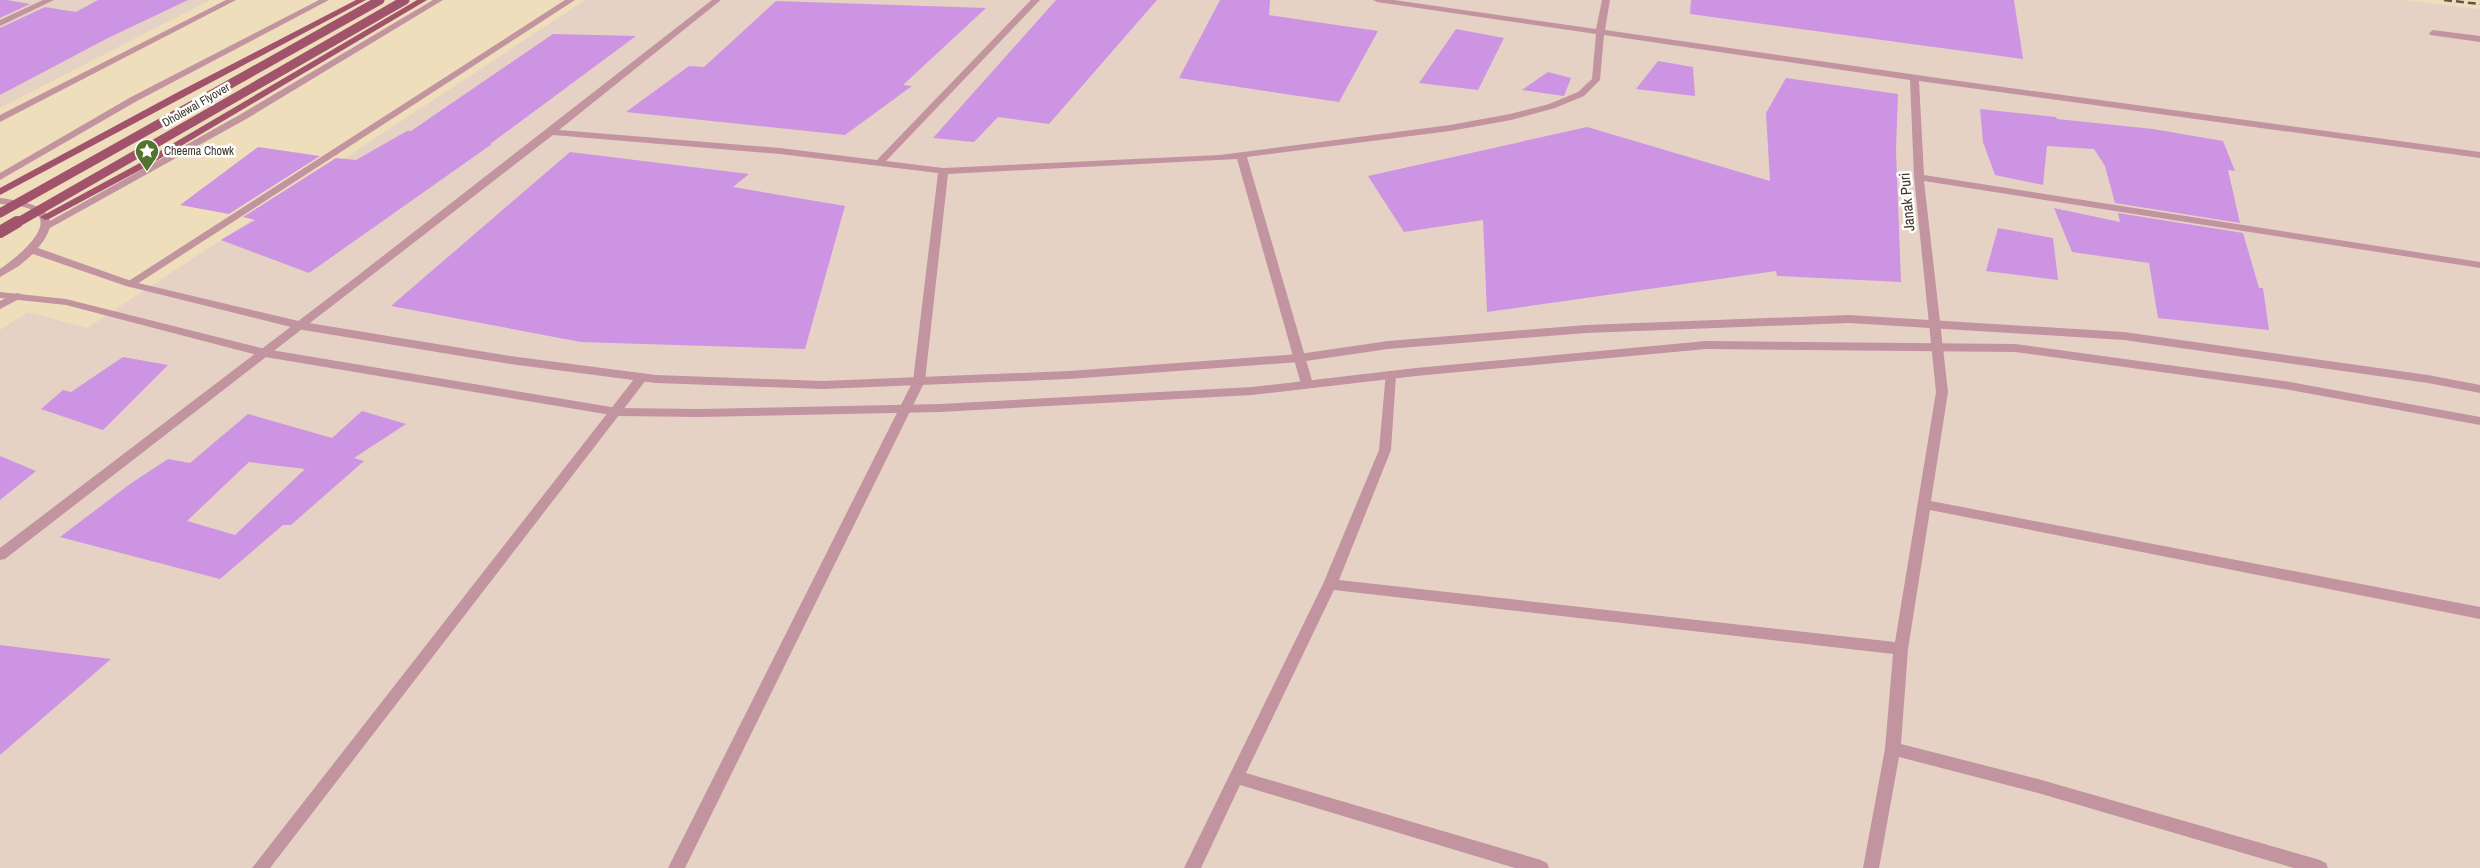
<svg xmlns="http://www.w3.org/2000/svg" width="2480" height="868" font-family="'Archivo Narrow',sans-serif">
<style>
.industrial{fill:#e6d2c4}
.building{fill:#cc94e3;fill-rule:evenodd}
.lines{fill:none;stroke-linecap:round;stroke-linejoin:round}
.service{fill:#c294a0;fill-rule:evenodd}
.minor{fill:#c294a0;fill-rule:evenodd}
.tertiary{fill:#c294a0;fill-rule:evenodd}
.primary{fill:#a1536b;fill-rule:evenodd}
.rail{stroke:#605746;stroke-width:2.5;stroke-dasharray:8 4;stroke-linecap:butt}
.primary-bridge-far1{stroke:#a1536b;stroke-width:9}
.primary-bridge{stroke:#a1536b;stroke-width:12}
.labels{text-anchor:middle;stroke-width:5;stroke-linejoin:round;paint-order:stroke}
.far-street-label{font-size:12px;fill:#3d3629;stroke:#fff}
.far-poi-label{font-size:12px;fill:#3d3629;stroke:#fff;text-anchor:start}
.street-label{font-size:15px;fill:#3d3629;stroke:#fff}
</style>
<rect width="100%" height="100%" fill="#efdebc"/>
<path class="industrial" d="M0,0h210l-210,108z
M585,0h1817l78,9v859h-2480v-538l28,-18 59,16z"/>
<path class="building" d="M0,0h7l23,4 -30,14z
M98,0h90l-82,39 -106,56v-67l45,-21 31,5z
M1056,0h101l-108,124 -51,-7 -24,25 -41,-4z
M1220,0h50l-1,15 109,16 -39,71 -160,-24z
M1691,0h323l9,59 -333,-45z
M776,1l210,7 -83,77 9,1 -67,49 -219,-23 63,-46 15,1z
M1456,29l48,9 -26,52 -59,-7z
M553,34l83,2 -146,108h2l-183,129 -88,-33 34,-20 -12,-3 93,-59 20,2 51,-29h4z
M1658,61l35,6 2,29 -59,-7z
M1548,72l23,6 -7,18 -42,-6z
M1786,78l112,16 -2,56 5,132 -124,-6 -1,-5 -289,41 -4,-92 -79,12 -36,-56 219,-49 183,54 -4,-68z
M1980,109l76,8 1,2 96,10 70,12 12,30 -7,-1 12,53 -125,-20 -10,-37 -11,-17 -47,-3 -4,39 -48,-10 -12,-33z
M258,147l62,9 -91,58 -49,-9z
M570,152l179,22 -16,13 112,19 -40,143 -224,-7 -190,-36z
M2054,208l66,14 -2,-9 125,20 16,55h4l6,42 -111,-12 -9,-55 -77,-11z
M1998,228l55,10 5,42 -72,-9z
M123,357l45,8 -65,65 -62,-21 22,-19 8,2z
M362,411l44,13 -52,34 10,3 -73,64h-8l-63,54 -160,-42 70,-53 38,-25 22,4 58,-49 84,24zM249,462l56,7 -70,66 -48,-14z
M0,456l36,15 -36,29z
M0,645l111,14 -111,96z"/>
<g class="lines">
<path class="service" d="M43,0h11l-54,26v-6z
M226,0h10l-236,122v-7z
M319,0h10l-192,101 -137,79v-7l131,-76z"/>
<path class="minor" d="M433,0h10l-195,118 -198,110 -4,1 -5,-3 200,-112z
M565,0h10l-441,286 -4,1 -6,-3z
M712,0h9l-162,130 221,18 97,12 154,-160h9l-154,161 57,7 277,-13 230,-30 60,-11 39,-10 29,-12 14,-13 4,-45 -219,-32 -4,-2h21l202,29 6,-29h8l-5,30 340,49 535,73v6l-561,-77 5,94 556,87v6l-556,-87 24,211 -17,109 549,106v12l-550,-109 -22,139 -7,95 137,35 282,81 6,3 2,5h-34l-256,-75 -139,-36 -20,111h-16l22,-119 8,-95 -559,-64 -88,183 295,87 6,3 2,5h-34l-275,-83 -39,83h-17l139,-284 56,-134 7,-78 4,-1 6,4 -5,75 -52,130 556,62 41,-250 -22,-215 -4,-97 -306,-45 -4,45 -16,16 -29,12 -44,12 -61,11 -203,26 66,227 -6,4 -6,-4 -64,-225 -289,15 -23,207 -240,487h-17l245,-487 25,-208 -158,-19 -227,-19 -548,424 -5,1v-12l356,-271z
M2433,30l47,6v6l-50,-7 -1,-2z
M17,293l4,1 2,2 -2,2 -21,11v-8z
M642,373l6,4 -2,3 -376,488h-18l386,-494z"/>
<path class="tertiary" d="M0,198c32,4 70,12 38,50l96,34 169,40 207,34 146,19 166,6 247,-10 230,-17 89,-13 198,-16 263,-10 275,17 304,43 52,10v8l-52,-10 -304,-43 -275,-17 -263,10 -198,16 -89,13 -230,17 -247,10 -166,-6 -146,-19 -207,-34 -177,-44 -93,-32 -14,12 -19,11v-8c12,-8 56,-41 35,-57 -9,-7 -24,-7 -35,-8z
M0,292l66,7 199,50 352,59 81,1 242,-5 312,-17 164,-19 290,-27 309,3 269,37 196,36v8l-196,-36 -269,-37 -309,-3 -290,27 -164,19 -312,17 -242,5 -81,-1 -352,-59 -199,-52 -66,-7z"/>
<path class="primary" d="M356,0h10l-366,195v-7l180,-97z
M417,0h10l-283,168 -95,51 -4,1 -5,-3 98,-53z"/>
<path class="rail" d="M2444,0l36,4"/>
<path class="primary-bridge-far1" d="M0,213l380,-213
M15,224l390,-224"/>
<path class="primary-bridge" d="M0,232l17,-10"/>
</g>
<defs>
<g id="sight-pin" transform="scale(1.25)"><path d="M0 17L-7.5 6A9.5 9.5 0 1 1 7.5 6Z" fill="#52742c" stroke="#fff"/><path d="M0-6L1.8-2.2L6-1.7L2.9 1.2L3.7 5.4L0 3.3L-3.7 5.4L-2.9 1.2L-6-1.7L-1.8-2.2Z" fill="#fff"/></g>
</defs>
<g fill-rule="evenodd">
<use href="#sight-pin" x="147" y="151"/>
</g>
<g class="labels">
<g class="far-street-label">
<text transform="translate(196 105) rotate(-30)" y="4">Dholewal Flyover</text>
</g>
<g class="far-poi-label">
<text x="164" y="155">Cheema Chowk</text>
</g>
<g class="street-label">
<text transform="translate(1907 202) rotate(-95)" y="5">Janak Puri</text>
</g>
</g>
</svg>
